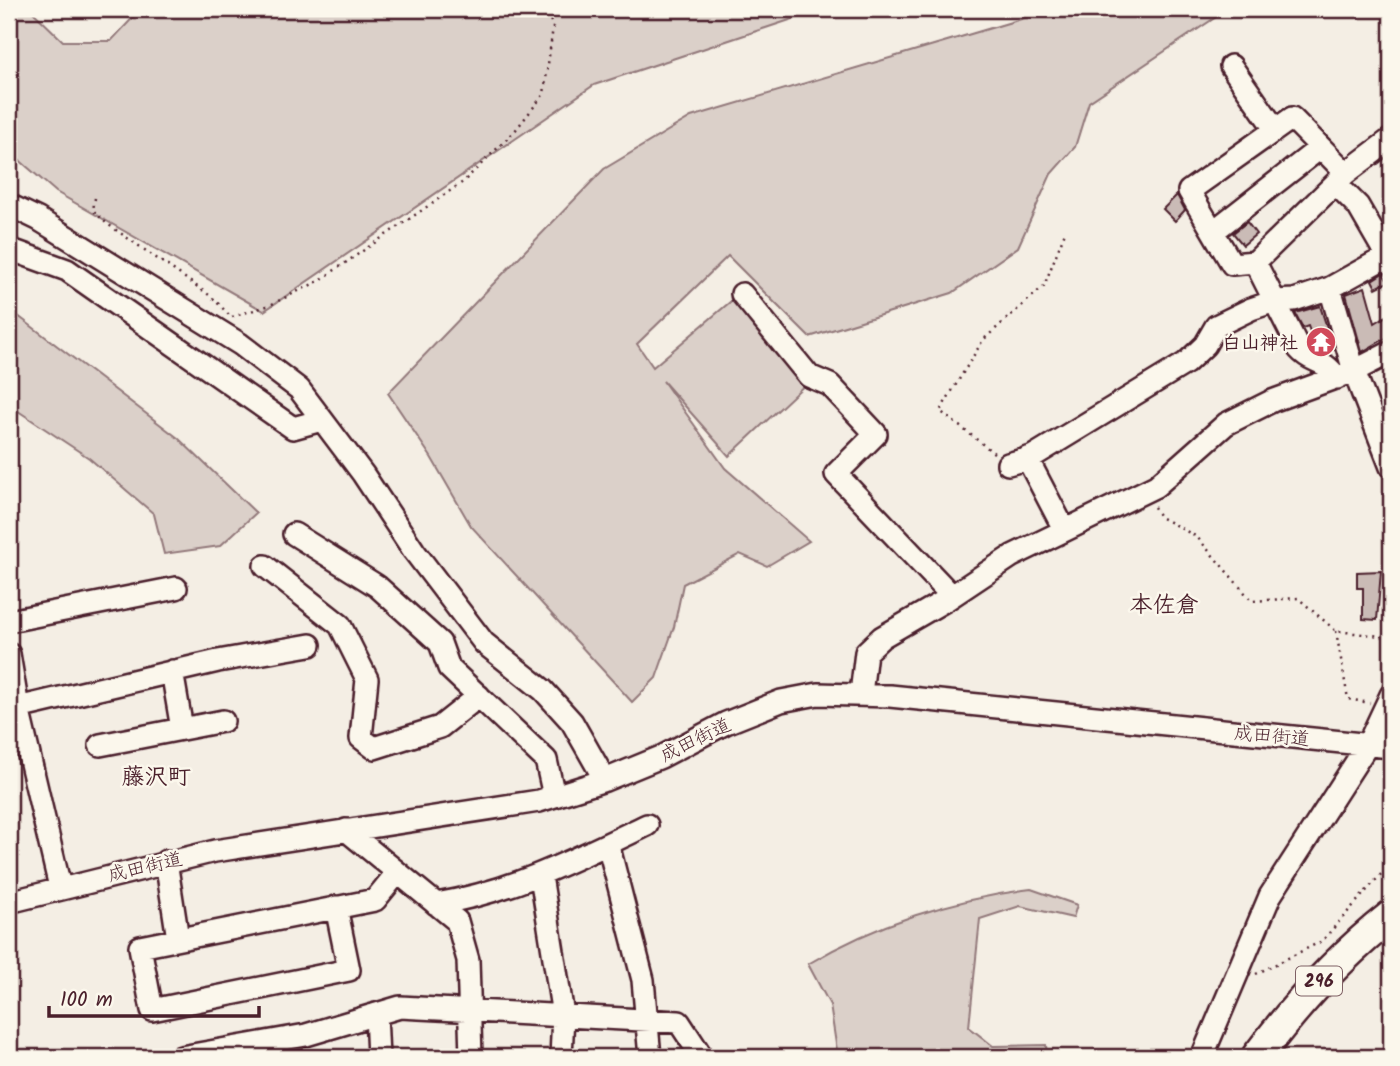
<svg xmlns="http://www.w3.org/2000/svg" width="1400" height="1066" font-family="Kalam,'Klee One',sans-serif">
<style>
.green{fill:#dbd0c9;stroke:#92787a;stroke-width:2}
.building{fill:#cabbb6;stroke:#4a1f2b;stroke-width:2}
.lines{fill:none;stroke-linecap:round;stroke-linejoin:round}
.minor-casing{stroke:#4a1f2b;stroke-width:26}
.highway-casing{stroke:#4a1f2b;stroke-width:35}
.path{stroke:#4a1f2b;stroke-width:2.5;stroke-dasharray:2 5;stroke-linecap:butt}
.minor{stroke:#fbf7ec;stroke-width:21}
.highway{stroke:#fbf7ec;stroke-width:30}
.labels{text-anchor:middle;stroke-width:5;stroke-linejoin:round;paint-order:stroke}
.shield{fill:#fbf7ec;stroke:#7f6065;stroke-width:2}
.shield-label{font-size:18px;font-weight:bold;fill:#4a1f2b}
.poi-label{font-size:19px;font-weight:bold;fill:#4a1f2b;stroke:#fbf7ec;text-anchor:end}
.street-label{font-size:19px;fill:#4a1f2b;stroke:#fbf7ec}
.quarter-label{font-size:23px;font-weight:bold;fill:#4a1f2b;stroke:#fbf7ec}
</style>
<rect width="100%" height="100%" fill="#f4eee4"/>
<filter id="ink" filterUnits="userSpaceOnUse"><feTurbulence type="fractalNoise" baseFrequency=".0143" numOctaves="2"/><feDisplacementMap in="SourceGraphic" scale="14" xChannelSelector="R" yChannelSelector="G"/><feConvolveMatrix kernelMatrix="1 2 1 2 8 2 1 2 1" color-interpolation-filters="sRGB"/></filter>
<g filter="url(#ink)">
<path class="green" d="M9,9h21l33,32h48l30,-32h682l-229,76 -330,226 -208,-119 -47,-41z
M1055,9h173l-139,93 -14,45 -24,27 -33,73 -66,46 -143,44 -81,-81 -91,88 16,23 83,-70 73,84 -80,75 -66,-75 62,87 84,73 -42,25 -27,-12 -57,30 -9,43 -18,51 -24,24 -161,-176 -40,-69 -43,-64 216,-224 87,-52z
M9,309l169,129 78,75 -36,33 -56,8 -10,-40 -65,-56 -80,-53z
M1031,889l46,16 -4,13 -53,-12 -40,13 -11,108 24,19 53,-1 1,12h-209l-8,-52 -22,-41c67,-40 145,-65 223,-75z"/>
<path class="building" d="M1177,195l8,15 -10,11 -12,-12z
M1247,222l9,12 -13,11 -10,-12z
M1383,273l5,9 -12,6 -4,-8z
M1365,287l10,36 16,-10v22l-29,17 -16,-58z
M1320,306l14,43 -7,2 -12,-6 -7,-19 -5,2 -8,-15z
M1381,571l-4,49 -14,-1v-31h-6v-16z"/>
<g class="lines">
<g class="minor-casing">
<path id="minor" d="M1231,66l44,63
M1346,173l-54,-55 -103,73 43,73 23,-2 91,-89 45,-34
M1337,185l21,21 33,57
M9,205l29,14 202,125 59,45 64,85 51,77 70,92 59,47 29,32 33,58
M1214,231l106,-83
M9,249l58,21 226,158 29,-8
M1255,262l44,87c14,16 23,7 38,29
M1330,288l24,83 37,96
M742,294l67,82 21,9 46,49 -40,40 116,122
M1027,458l37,71
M1008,464l22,-6 156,-95 19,-18 11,-19 35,-17 24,-8 19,-1 36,-12 61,-34
M294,534l83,52 63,57 9,25 97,92 8,36
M265,566l75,59 27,54 -6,59 13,10 66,-21 39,-31
M9,621l167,-33
M9,654l9,54 42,179
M172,671l10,58
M861,694l5,-42 16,-15 64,-37 66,-44 144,-70 70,-62 46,-23 82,-30 37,-19
M9,710l209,-49 92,-16
M100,745l123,-24
M346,830l111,91 11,39 3,97
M608,844l35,136 7,77
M166,861l12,78
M541,876l22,139 -2,42
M9,902l206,-51 324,-50 66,-21 56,-23 65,-34 55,-22 37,-7 72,2 501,51
M436,904c76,-12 142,-46 211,-79
M336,907l13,63 -197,40 -12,-63 235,-47 22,-27
M376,1014l2,43
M181,1057l125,-22 94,-28 279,15 23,35
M1202,1057l68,-161 98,-152 23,-49"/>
</g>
<g class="highway-casing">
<path id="highway" d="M1257,1057c40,-54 82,-100 134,-141"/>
</g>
<path class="path" d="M95,198l-2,12 13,13 106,74 19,20
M232,317l38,-12 49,-24 144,-99 51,-50 30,-38 9,-67 -7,-18
M994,453l-54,-42 43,-71 61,-54 21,-54
M1154,507l6,10 37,20 55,64 46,-3 38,33 55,6
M1336,631l12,68 22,4
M1256,974l66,-33 69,-78"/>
<use href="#minor" class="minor"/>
<use href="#highway" class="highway"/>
</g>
</g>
<defs>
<g id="temple-disc" transform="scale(1.575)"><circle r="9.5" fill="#d1495b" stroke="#fbf7ec"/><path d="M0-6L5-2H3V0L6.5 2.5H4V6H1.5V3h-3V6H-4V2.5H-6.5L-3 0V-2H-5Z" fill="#fff"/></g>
</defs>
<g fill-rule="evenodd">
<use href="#temple-disc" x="1321" y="342"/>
</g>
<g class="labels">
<rect class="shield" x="1296" y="966.5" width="46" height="29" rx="5"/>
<g class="shield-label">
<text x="1319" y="987">296</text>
</g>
<g class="poi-label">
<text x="1298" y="349">白山神社</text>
</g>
<g class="street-label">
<text transform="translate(1272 735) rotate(5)" y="7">成田街道</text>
<text transform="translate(695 739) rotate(-26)" y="7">成田街道</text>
<text transform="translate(145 866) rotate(-13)" y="7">成田街道</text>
</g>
<g class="quarter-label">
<text x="1164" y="612">本佐倉</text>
<text x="156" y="784">藤沢町</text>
</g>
</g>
<rect width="1400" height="1066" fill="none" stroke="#fbf7ec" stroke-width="35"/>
<rect x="18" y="18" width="1365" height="1031" fill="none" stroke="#4a1f2b" stroke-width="2.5" filter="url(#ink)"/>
<path d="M49 1006v10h210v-10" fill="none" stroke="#4a1f2b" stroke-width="3.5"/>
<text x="60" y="1006" font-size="21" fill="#4a1f2b" stroke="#fbf7ec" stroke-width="5" paint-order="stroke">100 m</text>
</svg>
